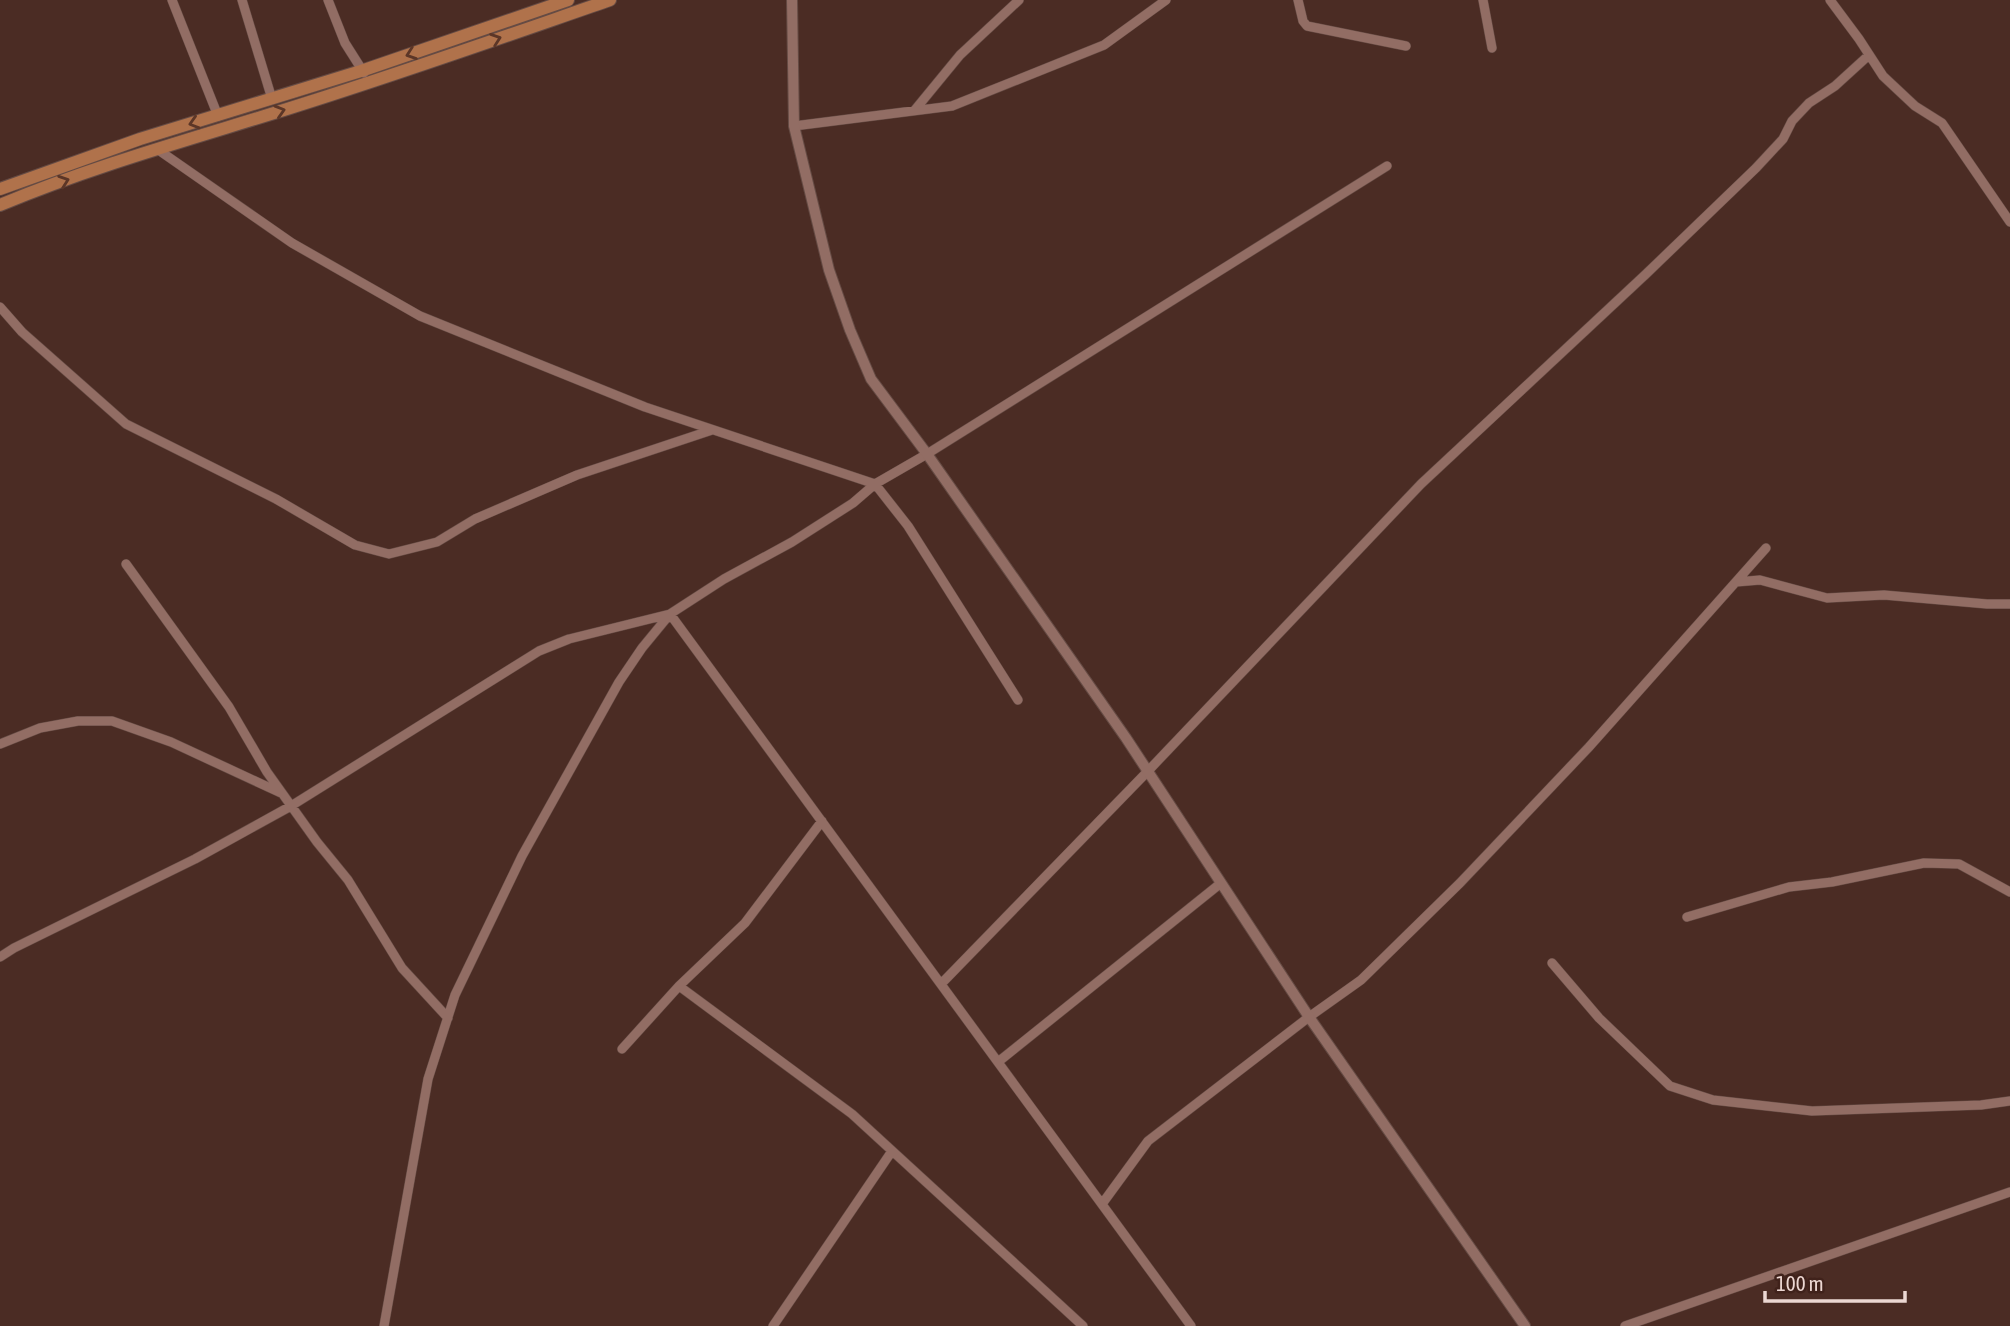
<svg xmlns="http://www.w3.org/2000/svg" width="2010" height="1326" font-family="'Asap Condensed',sans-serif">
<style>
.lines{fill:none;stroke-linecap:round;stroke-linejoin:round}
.minor-casing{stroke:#654b44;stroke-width:10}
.tertiary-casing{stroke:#654b44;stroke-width:12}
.secondary-casing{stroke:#654b44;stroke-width:14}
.minor{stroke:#926d64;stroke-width:9}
.tertiary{stroke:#926d64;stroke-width:10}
.secondary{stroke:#b0724b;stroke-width:12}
.oneway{stroke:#5c3627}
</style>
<rect width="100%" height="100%" fill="#4b2c24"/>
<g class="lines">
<g class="minor-casing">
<path id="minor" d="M172,0l46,116
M242,0l30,99
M328,0l17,43 19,30
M1298,0l5,21 4,5 99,20
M1483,0l9,48
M1830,0l29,39 24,37 32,30 27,17 68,99
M914,111l46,-56 59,-55
M794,126l158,-20 152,-61 62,-45
M157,149l135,94 128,73 225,91 230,77 33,42 110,174
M0,307l22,25 104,92 150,75 79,46 34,9 48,-12 38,-23 102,-44 135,-45
M126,564l103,143 38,65 50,70 31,38 54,88 46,50
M1736,582l24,-2 67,18 57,-3 103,9h23
M0,744l40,-16 38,-7h34l59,21 110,51
M1687,917l102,-30 43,-5 92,-19 35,1 51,28
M0,957l14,-9 181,-89 96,-53 248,-155 30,-12 101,-25 521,712
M1552,963l47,55 71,68 43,14 99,11 169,-6 29,-4
M941,984l207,-213 273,-287 225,-210 110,-106 27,-29 9,-18 17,-18 26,-17 34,-31
M679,986l173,128 231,212
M622,1049l57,-63 66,-63 77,-102
M998,1062l223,-179
M1102,1204l46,-63 161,-124 52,-37 99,-97 129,-136 177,-199
M384,1326l44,-247 27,-84 67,-139 97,-174 23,-34 28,-34 54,-35 68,-37 61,-39 22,-19 52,-30 460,-288
M773,1326l119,-175
M1625,1326l385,-134"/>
</g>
<g class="tertiary-casing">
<path id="tertiary" d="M792,0l2,126 35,144 21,60 21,49 56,75 199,284 183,279 216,309"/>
</g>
<g class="secondary-casing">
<path id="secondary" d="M0,189l140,-50 221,-68 207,-71
M0,205c93,-39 191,-66 287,-96 109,-34 216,-72 323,-109"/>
</g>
<use href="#minor" class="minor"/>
<use href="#tertiary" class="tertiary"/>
<use href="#secondary" class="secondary"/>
</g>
<defs><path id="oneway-chevron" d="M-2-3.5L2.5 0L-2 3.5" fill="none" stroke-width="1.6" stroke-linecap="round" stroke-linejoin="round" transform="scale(1.75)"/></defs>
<g class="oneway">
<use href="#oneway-chevron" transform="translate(496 39) rotate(-19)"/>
<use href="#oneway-chevron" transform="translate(411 54) rotate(161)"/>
<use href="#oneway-chevron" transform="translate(280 111) rotate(-17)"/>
<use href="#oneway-chevron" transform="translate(194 123) rotate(163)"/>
<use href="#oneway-chevron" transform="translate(64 181) rotate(-19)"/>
</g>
<path d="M1765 1291v10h140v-10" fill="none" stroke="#ecd7d2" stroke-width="3.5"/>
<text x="1776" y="1291" font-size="21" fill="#ecd7d2" stroke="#40221b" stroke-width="5" paint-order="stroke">100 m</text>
</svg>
